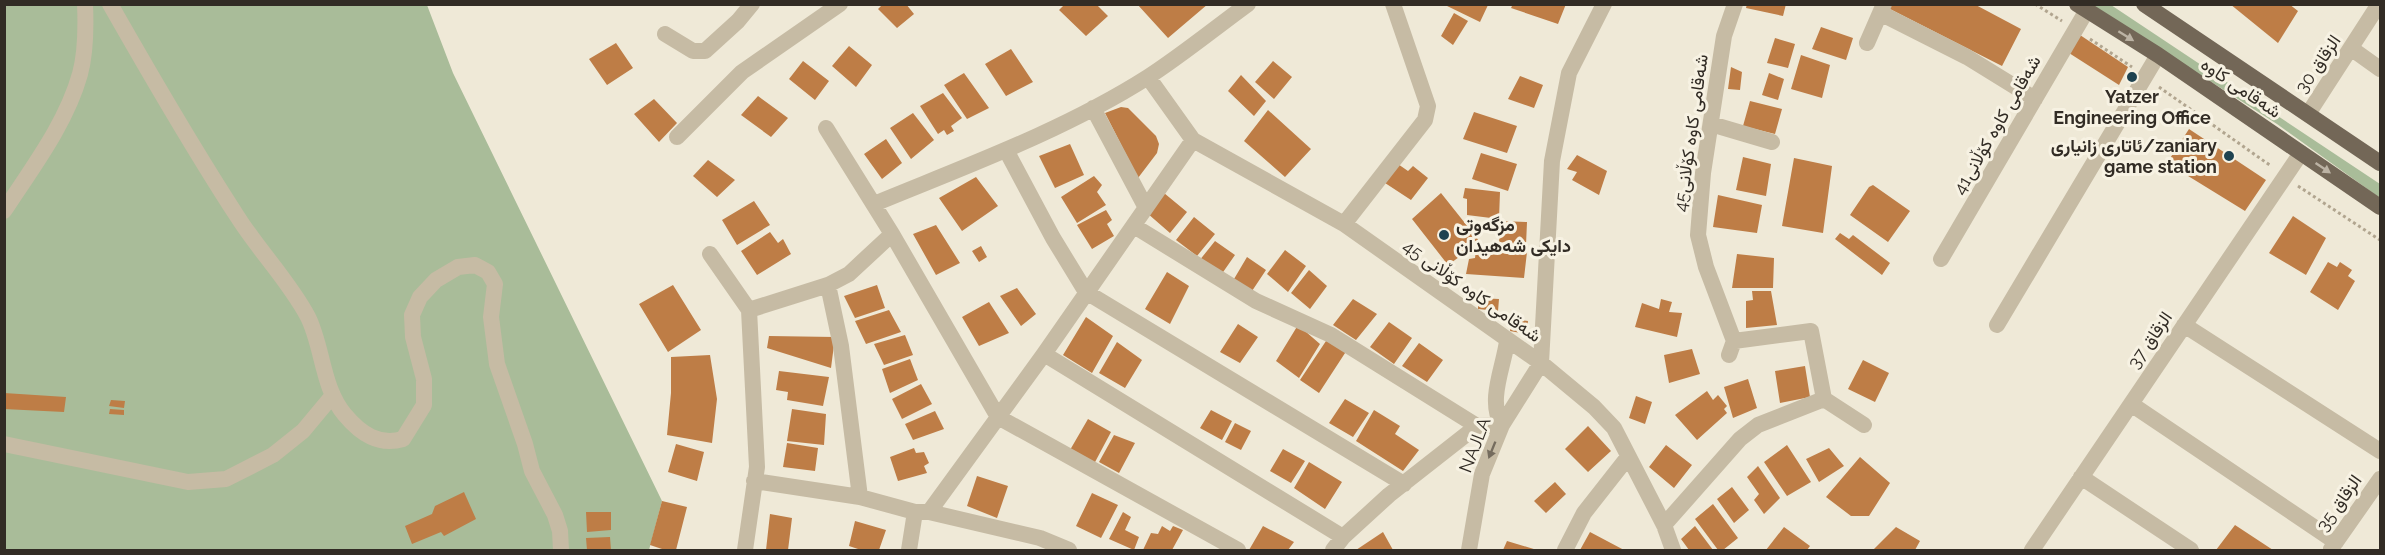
<svg xmlns="http://www.w3.org/2000/svg" width="2385" height="555" font-family="Raleway,Vazirmatn,sans-serif">
<style>
.green{fill:#a9bc99}
.building{fill:#be7d46}
.lines{fill:none;stroke-linecap:round;stroke-linejoin:round}
.path{stroke:#b1a58f;stroke-width:3;stroke-dasharray:3 3;stroke-linecap:butt}
.minor{stroke:#c6bba4;stroke-width:16}
.primary{stroke:#736757;stroke-width:16}
.oneway{fill:#bcb3a4}
.oneway2{fill:#756c5e}
.poi-dot{fill:#1e4250;stroke:#f7f2e3;stroke-width:2}
.labels{text-anchor:middle;stroke-width:6;stroke-linejoin:round;paint-order:stroke}
.street-label{font-size:18px;fill:#322c25;stroke:#f7f2e3}
.poi-label{font-size:18px;font-weight:bold;fill:#322c25;stroke:#f7f2e3}
</style>
<rect width="100%" height="100%" fill="#efe9d7"/>
<path class="green" d="M4,5h423l26,68 209,428 -13,49h-644z
M2091,5h20l269,179v14l-103,-74z"/>
<path class="building" d="M883,4h23l8,10 -17,14 -19,-19z
M1065,4h31l12,12 -22,20 -27,-26z
M1137,4h71l-40,34z
M1513,4h53l-8,20 -47,-16z
M1747,4h39l-3,12 -37,-8z
M1890,4h84l47,25 -19,37 -114,-58z
M2230,4h59l9,7 -20,32z
M1445,5h43l-8,17z
M1454,13l14,8 -15,24 -12,-9z
M1821,27l32,11 -7,22 -34,-11z
M2080,35l48,32 -9,18 -50,-32z
M1775,38l20,6 -7,24 -21,-5z
M616,43l17,25 -26,17 -18,-26z
M849,46l23,19 -16,22 -24,-21z
M1011,49l22,33 -27,14 -21,-32z
M1801,55l29,10 -8,33 -31,-9z
M803,61l26,20 -14,19 -26,-21z
M1273,61l19,16 -18,22 -19,-17z
M1731,67l11,5 -2,18 -12,-1z
M964,73l25,35 -22,11 -23,-34z
M1769,73l15,6 -6,21 -16,-5z
M1241,75l25,26 -12,15 -26,-25z
M1520,76l23,9 -9,23 -26,-9z
M943,93l19,25 -11,8 3,5 -7,4 -3,-5 -6,4 -18,-28z
M758,96l30,22 -17,19 -30,-22z
M654,99l23,24 -18,19 -25,-28z
M1750,101l32,8 -7,25 -32,-8z
M1121,107l7,1 28,28 3,8 -2,9 -19,25 -33,-65z
M1268,110l43,39 -26,28 -41,-36z
M1474,112l43,14 -10,27 -44,-14z
M913,113l21,27 -23,19 -21,-31z
M2189,129l77,51 -21,31 -78,-48z
M886,139l16,24 -20,16 -18,-25z
M1070,144l14,31 -29,13 -16,-32z
M1481,153l36,11 -9,27 -36,-12z
M1577,155l30,16 -8,24 -27,-15 5,-8 -10,-3z
M1743,157l28,7 -5,32 -30,-6z
M1794,158l38,8 -9,67 -41,-7z
M708,160l27,20 -18,17 -24,-21z
M1395,162l13,9 5,-5 15,12 -17,22 -29,-19z
M1094,176l8,9 -5,7 9,13 -29,18 -16,-26z
M976,177l22,29 -36,25 -23,-33z
M1873,185l37,26 -22,31 -38,-27 19,-28z
M1465,188l35,4 -1,27 -32,-4v-16l-4,-1z
M1164,193l23,19 -17,21 -23,-20z
M1441,193l39,49 -32,23 -36,-46z
M1718,195l44,10 -5,28 -44,-6z
M754,201l16,24 -33,20 -15,-25z
M1106,210l6,10 -5,4 7,12 -22,13 -15,-24z
M2293,216l33,22 -20,37 -37,-22z
M1194,217l21,17 -18,22 -21,-16z
M1501,221l26,1 -1,23 -27,-3z
M936,225l24,38 -24,12 -23,-41z
M770,232l8,11 5,-4 8,15 -34,21 -16,-24z
M1840,233l9,6 4,-4 37,28 -8,12 -47,-36z
M1215,241l20,14 -14,20 -22,-14z
M981,246l6,11 -8,5 -7,-11z
M1285,250l21,16 -18,26 -21,-18z
M1476,250l51,2 -3,26 -58,-4 3,-15 6,-1z
M1737,254l37,4 -1,30h-41z
M1247,257l19,13 -14,21 -18,-12z
M2328,262l9,5 3,-5 12,8 -4,6 7,5 -17,29 -28,-18z
M1309,270l18,16 -17,23 -19,-16z
M1167,272l22,14 -19,38 -25,-15z
M673,285l28,45 -33,22 -29,-48z
M877,285l8,23 -30,10 -11,-22z
M1017,288l19,26 -15,12 -21,-30z
M1752,291h19l6,34 -31,3v-27l7,-1z
M1478,298l21,1 -1,12 -20,-2z
M1353,299l24,15 -21,26 -23,-15z
M1661,299l11,3 -3,10 13,1 -5,24 -42,-10 7,-24 17,6z
M989,302l20,31 -30,13 -17,-29z
M889,310l12,22 -35,12 -11,-23z
M1086,317l27,19 -21,37 -29,-18z
M1512,319l16,2 -2,13 -16,-3z
M1389,322l23,16 -18,26 -24,-17z
M1238,324l20,13 -18,26 -20,-11z
M1298,325l22,19 -21,34 -23,-17z
M905,335l8,20 -29,10 -10,-21z
M769,336l66,1 -4,31 -64,-20z
M1328,338l19,12 -28,43 -19,-13z
M1117,342l25,18 -17,28 -26,-15z
M1419,343l24,17 -16,22 -25,-16z
M1692,349l8,25 -31,9 -5,-28z
M710,355l7,44 -5,44 -45,-8 4,-42v-36z
M910,359l8,21 -28,13 -8,-24z
M1863,360l26,13 -14,29 -27,-13z
M1805,366l5,31 -30,6 -5,-32z
M779,371l50,6 -6,29 -36,-6 1,-8 -12,-2z
M1748,379l9,29 -24,10 -9,-31z
M921,384l11,20 -30,15 -10,-20z
M1707,391l6,9 5,-5 9,11 -3,3 3,4 -30,27 -22,-25z
M4,393l62,4 -2,15 -60,-3z
M1636,396l16,6 -7,22 -16,-6z
M1345,399l24,14 -16,24 -24,-14z
M111,400l14,1 -1,7 -15,-2z
M110,409l14,1v5l-15,-1z
M792,409l34,5 -2,31 -37,-4z
M1211,410l21,11 -10,19 -22,-12z
M1374,410l26,16 -5,8 24,16 -16,21 -47,-30z
M935,411l9,18 -31,11 -8,-16z
M1088,419l23,13 -17,32 -24,-14z
M1235,423l16,8 -10,19 -16,-8z
M1588,426l23,25 -23,21 -23,-23z
M1114,435l21,8 -16,30 -20,-11z
M787,443l31,5 -3,23 -32,-4z
M676,444l28,8 -7,29 -29,-9z
M1666,445l26,20 -18,23 -25,-21z
M1787,445l24,37 -24,14 -23,-34z
M914,448l2,5 8,-1 5,11 -5,3 3,7 -29,8 -8,-24z
M1829,448l15,18 -25,16 -13,-23z
M1283,449l22,12 -14,22 -21,-12z
M1860,457l30,26 -21,33h-18l-25,-19z
M1309,462l33,20 -17,27 -31,-21z
M1758,466l22,32 -16,16 -10,-14 5,-6 -12,-17z
M977,476l31,10 -11,32 -30,-12z
M1555,482l11,12 -20,19 -12,-12z
M1732,487l17,23 -15,13 -17,-24z
M464,492l12,27 -32,17 -3,-4 -29,12 -7,-18 27,-12 3,-8z
M1092,493l26,12 -17,33 -25,-12z
M662,501l25,6 -11,43h-11l-15,-5z
M1713,504l25,34 -15,12h-5l-23,-31z
M586,512h25v18l-24,2z
M1123,512l8,5 -6,13 14,7 -5,13 -25,-11z
M770,514l22,4 -4,32h-22z
M855,521l31,9 -7,20h-18l-12,-4z
M2235,525l38,25h-57z
M1162,526l8,5 3,-5 10,4 -11,20h-29l8,-17 7,1z
M1263,526l31,16 -6,8h-39z
M1695,526l18,24h-24l-8,-11z
M1784,527l26,19 -3,4h-41z
M1896,527l24,14 -5,9h-42z
M1383,532l10,18h-37z
M1590,532l34,18h-44z
M610,537l1,13h-24l-1,-12z
M1507,541l30,9h-34z"/>
<g class="lines">
<path class="path" d="M2035,4l27,17
M2090,39l42,28
M2159,87l112,79
M2298,186l82,54"/>
<path class="minor" d="M110,4c41,72 82,143 127,212 22,35 52,65 71,101 15,30 14,71 37,98 16,19 34,31 58,24l21,-34v-26l-11,-42 -1,-22 8,-18 16,-17 22,-13 17,-2 13,7 7,12 -4,33 6,47 28,80 7,27 23,44 5,16 1,19
M1880,13l87,44 68,42
M665,34l28,17h12l33,-30 14,-17
M1867,43l17,-39
M2352,49l28,20
M1148,77l45,63 151,84 81,-104 3,-14 -35,-102
M1093,108l52,98
M2308,114l71,-110
M1711,124l61,18
M826,128l66,106 106,183 240,133
M677,137l65,-65 98,-68
M1006,150l47,88 33,54 318,192
M874,204c92,-38 189,-73 274,-127 34,-22 67,-49 100,-73
M4,211c28,-43 62,-87 76,-137 6,-22 6,-47 5,-70
M1344,224l197,139 11,-202 17,-88 35,-69
M1134,226l122,75 75,34 146,91 25,-1c-15,-24 2,-59 5,-84
M710,254l39,56 79,-25 21,-11 43,-40
M1941,259l146,-249
M828,285l13,61 19,151
M1997,325l161,-270
M2184,325l196,126
M1044,354l299,183
M1729,355l5,-14
M1824,399l40,26
M2131,404l205,138
M4,444l184,38 38,-3 47,-24 30,-24 30,-36
M2081,477l110,73
M754,481l106,16 55,15h14l111,26 29,12
M929,512l115,-158 149,-214
M1664,525l76,-86 18,-14 66,-26 -13,-68 -77,10 -28,-74 -8,-32 5,-62 21,-137 11,-32
M2331,549l49,-70
M745,550l12,-83 -8,-157
M909,550l6,-38
M1333,550l10,-13 46,-42 88,-69
M1469,550l13,-76 20,-49 39,-62 53,44 20,21 50,97 9,25
M1565,550l19,-37 44,-56
M2032,550l269,-397"/>
<path class="primary" d="M2077,4l81,51 222,152
M2144,4l236,159"/>
</g>
<defs><path id="oneway-solid" d="M-6-.8H1V-3.2L6.5 0L1 3.2V.8H-6Z" transform="scale(1.5)"/></defs>
<g class="oneway">
<use href="#oneway-solid" transform="translate(2126 36) rotate(32)"/>
<use href="#oneway-solid" transform="translate(2323 168) rotate(34)"/>
</g>
<use class="oneway2" href="#oneway-solid" transform="translate(1492 450) rotate(112)"/>
<g class="poi-dot">
<circle cx="2132" cy="77" r="6"/>
<circle cx="2229" cy="156" r="6"/>
<circle cx="1444" cy="235" r="6"/>
</g>
<g class="labels">
<g class="street-label">
<text transform="translate(2318 64) rotate(-56)" y="6">الزقاق 30</text>
<text transform="translate(2241 88) rotate(34)" y="6">شەقامی کاوە</text>
<text transform="translate(1997 125) rotate(-60)" y="6">شەقامی کاوە کۆڵانی41</text>
<text transform="translate(1691 133) rotate(-82)" y="6">شەقامی کاوە کۆڵانی45</text>
<text transform="translate(1472 291) rotate(35)" y="6">شەقامی کاوە کۆڵانی 45</text>
<text transform="translate(2150 340) rotate(-56)" y="6">الزقاق 37</text>
<text transform="translate(1475 445) rotate(-69)" y="6">NAJLA</text>
<text transform="translate(2339 503) rotate(-55)" y="6">الزقاق 35</text>
</g>
<g class="poi-label">
<text x="2132" y="103">Yatzer<tspan x="2132" dy="21">Engineering Office</tspan></text>
<text x="2217" y="152" text-anchor="end">ئاتاری زانیاری/zaniary<tspan x="2217" dy="21">game station</tspan></text>
<text x="1456" y="231" text-anchor="start">مزگەوتی<tspan x="1456" dy="21">دایکی شەهیدان</tspan></text>
</g>
</g>
<rect width="2385" height="555" fill="none" stroke="#322c25" stroke-width="12"/>
</svg>
